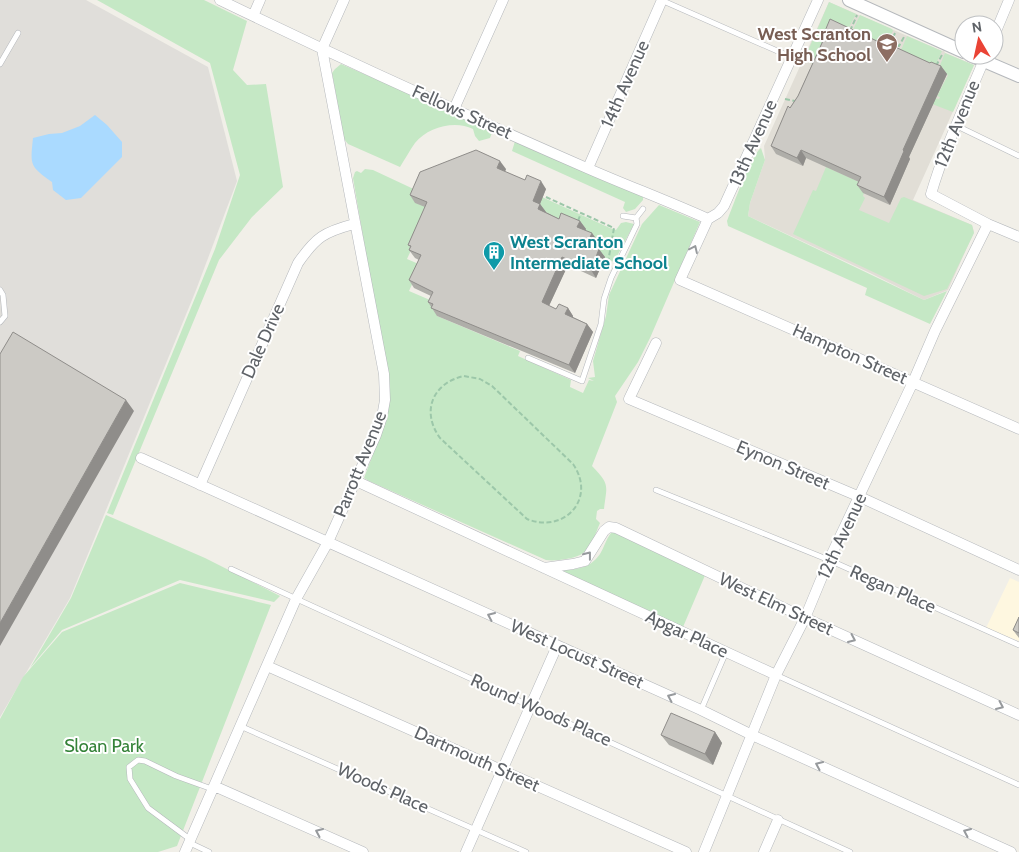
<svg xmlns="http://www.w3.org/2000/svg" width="1019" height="852" font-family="Cabin,sans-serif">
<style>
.commercial{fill:#fef7e0}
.industrial{fill:#e0deda}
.education{fill:#e1ded6}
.green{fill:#c5e8c5}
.water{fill:#aadaff}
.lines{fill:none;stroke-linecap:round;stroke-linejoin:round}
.service-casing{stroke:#b5b8bc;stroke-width:6}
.minor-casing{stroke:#b5b8bc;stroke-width:11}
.tertiary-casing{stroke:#b5b8bc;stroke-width:14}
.path{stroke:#9cc7a9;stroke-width:2;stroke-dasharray:5 2.5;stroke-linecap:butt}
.service{stroke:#fff;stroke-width:5}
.minor{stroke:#fff;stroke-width:10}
.tertiary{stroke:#fff;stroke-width:12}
.wall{fill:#afaea9}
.shaded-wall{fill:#8f8d8a}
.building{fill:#cccac5;stroke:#8f8d8a}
.oneway{stroke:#979a9d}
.labels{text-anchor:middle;stroke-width:4;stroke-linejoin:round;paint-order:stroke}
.education-label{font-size:18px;font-weight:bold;fill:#785e54;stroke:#fff;text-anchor:end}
.street-label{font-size:18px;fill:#5f6368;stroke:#fff}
.culture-label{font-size:18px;font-weight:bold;fill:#0d838f;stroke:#fff;text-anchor:start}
.park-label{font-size:18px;fill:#348238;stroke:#fff}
</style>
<rect width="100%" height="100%" fill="#f1efe8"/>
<path class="commercial" d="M1010,578l9,4v59l-33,-13z"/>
<path class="industrial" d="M0,0h86l122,67 29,114 -41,109 -126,308 -70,119z"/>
<path class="education" d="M829,2l113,49 2,-1 1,3 29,12 -61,135 59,25 2,7 -26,58 -24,10 -54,-27 -122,-57 2,-13 15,-43 -1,-14z"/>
<path class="green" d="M97,0h107l43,21 -14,49 14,15 19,-1 17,103 -31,30 -33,43 -106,255 -6,-2 108,-264 25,-74 -30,-112z
M829,2l27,12 -9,17 -27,36 -16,-7z
M860,15l32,14 1,2 -6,10 1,5 -37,-12z
M907,36l35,15 -7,15 -37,-15 4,-3z
M945,53l29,12 -21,47 -21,-8 3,-6 4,1 1,-2 -3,-1 11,-21 -10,-5z
M341,64l152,66 -3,8 -11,3 -4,-5 -2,-7c-18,-9 -45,-2 -58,14 -5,7 -10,16 -15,24l-52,-23 -4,-5 -12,-66 3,-4z
M516,138l127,54v8l-8,9 -9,3 -3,-4 2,-6 -113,-51z
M761,148l4,12 -15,43 -2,13 176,84 23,-9 -17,33 -65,-29 2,-7 -139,-62 -1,-5c6,-15 24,-66 34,-73z
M826,167l40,18 -3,11 2,2 -6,12 30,13 12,-25 3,-1 68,28 2,8 -27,56 -23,7 -131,-62 20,-44 3,1z
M365,169l8,1 47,22 10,17 -23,50 14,6 -12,26 21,9 3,10 6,2 -2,4 83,35 -2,5 53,24 -1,7 13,6 6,-13 5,1 -6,-3 7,-1 -2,-16 13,-45 3,-21 33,-71 17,-19 41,17 -50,116 -12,24 -23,34 2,6 -25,64c18,19 15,18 12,43h-4l-3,2 -1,8 4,4c-9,21 -9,32 -34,36 -6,1 -13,2 -20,1l-177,-79 -5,-3 22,-58 -15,-137 -18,-105 2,-6 2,-1 4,2z
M542,197l68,31 6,2 5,-7 5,-1 8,2 -20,38 -21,-10 -10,-17 2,-6 -20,-2 -27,-18z
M106,515l99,43 75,38 -6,6 -94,-22 -118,50 -32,38 41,-70z
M611,533h8l87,40 -23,54 -126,-56c17,-2 32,-1 43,-17 4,-6 6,-15 11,-21z
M180,583l91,22 -94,241 -19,6h-158v-133l23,-42 39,-45z"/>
<path class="water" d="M95,115l12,10 15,17v15l-41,41 -15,2 -13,-10 -1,-8c-22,-16 -22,-16 -19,-44l16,-4 13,-1 18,-7z"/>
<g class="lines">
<g class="service-casing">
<path id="service" d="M661,0l130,57
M0,64l18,-31
M955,125l64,31
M623,216l13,2 7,-9
M0,290l3,5 2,21 -5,6
M528,358l54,23 19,-57 3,-25 7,-21 26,-54 -1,-6
M656,490l173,70 190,85
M231,569l619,283
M776,675l243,110
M701,710l25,-58
M240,726l286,126
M191,840l-43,-32 -18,-29 -1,-12 9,-7 7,1 31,15 36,13
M190,843l19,9"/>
</g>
<g class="minor-casing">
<path id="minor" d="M220,0c122,59 245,115 369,169 39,17 79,32 119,50
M818,0l-94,206 -6,7 -10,6 -28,61 339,149
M253,16l7,-16
M994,36l15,-36
M986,55c-19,46 -41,91 -55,139l57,30 31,13
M454,109l49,-109
M588,168l74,-168
M656,343l-27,56 231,98 159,73
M141,458l560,252 51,25 259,117
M356,481l420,194
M200,485l98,-222c18,-26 26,-31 56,-39
M544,568l29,-4 12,-3 19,-30 5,-4 7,1 189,90 214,97
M267,666l419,186
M214,786l149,66
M185,852l111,-253 32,-57 48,-107 6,-18 3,-17 -1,-26 -62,-325 22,-49
M466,852l91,-206
M704,852l72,-177 29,-57 24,-58 84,-178 22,-51 53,-107
M764,852l14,-32"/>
</g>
<g class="tertiary-casing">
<path id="tertiary" d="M849,0l115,52
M970,55l49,21"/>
</g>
<path class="path" d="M850,31l7,-16
M895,33l-4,9 4,2
M893,49l2,-5 4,2 5,-9
M936,66l7,-13
M785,99l10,2
M546,197l35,16
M578,221l3,-8 33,15 -7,40
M464,376l16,3 12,7 81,78c24,35 -9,70 -46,55l-87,-81c-19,-26 -8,-55 24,-62z"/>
<use href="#service" class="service"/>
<use href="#minor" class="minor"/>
<use href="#tertiary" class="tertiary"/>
</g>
<path class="wall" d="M825,31l54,11 51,21 11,3 6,8 -38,83 1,2 -20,46 -27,-12 -6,-8 2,-3 -53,-24 -3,8 -27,-12 -5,-8 19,-38 8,-12 28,-63z
M506,169l-1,3 41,17 -6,15 6,8 13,7 21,2 6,8 -1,1 13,11 -3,6 10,10 -9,21 -28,-13 -19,41 7,3 12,-1 5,8v1l14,7 6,8 -18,41 -138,-57 -9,-14 3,-6 -17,-8 -5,-8 10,-20 -4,-2 -6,-8 1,-3 -2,-2 17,-38 -10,-4 -5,-8z
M1019,617v21l-6,-8z
M715,732l7,11 -9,22 -44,-20 -8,-10z"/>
<path class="shaded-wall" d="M941,66l6,8 -38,83 1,2 -20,46 -6,-8 19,-47z
M801,150l5,8 -3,8 -6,-8z
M500,161l6,8 -3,7 -6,-8z
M541,181l5,8 -6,15 6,8 -2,5 -11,-16z
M580,221l6,8 -3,6 -6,-8z
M592,233l6,8 -5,11 -6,-8z
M599,249l6,8 -9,21 -5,-8z
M562,257l6,8 -21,45 -5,-8z
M568,308l5,8 -2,6 -6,-8z
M587,324l6,8 -18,41 -6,-8z
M126,400l8,11 -134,235v-23z
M715,732l7,11 -9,22 -8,-11z"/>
<path class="building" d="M830,19l49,23 1,-2 50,23 1,-1 10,4 -38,84 1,1 -20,46 -27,-12 4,-8 -60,-27 -4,8 -26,-12 17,-40 2,2 8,-12 29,-64 -2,-1z
M476,150l24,11 -3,7 28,12 2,-5 14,6 -8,20 7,3 -2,5 21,10 2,-6 19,8 -3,6 15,6 -5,11 12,5 -8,21 -29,-13 -20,45 14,7 3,-5 9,4 -3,6 22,10 -18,41 -138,-57 2,-4 -5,-2 5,-10 -24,-12 12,-25 -12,-5 2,-4 -3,-1 19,-43 -17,-7 10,-23z
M13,332l113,68 -126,223v-269z
M1019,617v16l-6,-3z
M671,713l44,19 -10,22 -44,-19z"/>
<defs><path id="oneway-chevron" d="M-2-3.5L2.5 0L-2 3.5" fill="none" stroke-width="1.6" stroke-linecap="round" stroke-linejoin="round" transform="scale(1.25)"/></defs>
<g class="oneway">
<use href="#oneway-chevron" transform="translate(694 249) rotate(-65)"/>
<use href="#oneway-chevron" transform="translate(588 555) rotate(-52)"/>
<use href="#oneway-chevron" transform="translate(491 616) rotate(-156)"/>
<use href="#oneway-chevron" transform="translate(852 639) rotate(24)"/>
<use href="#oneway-chevron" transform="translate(671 697) rotate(-156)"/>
<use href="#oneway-chevron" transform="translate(1000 706) rotate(24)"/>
<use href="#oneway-chevron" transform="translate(819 765) rotate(-156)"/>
<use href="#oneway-chevron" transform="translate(319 832) rotate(-156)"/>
<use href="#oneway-chevron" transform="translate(967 832) rotate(-156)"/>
</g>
<defs>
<g id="school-pin" transform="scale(1.125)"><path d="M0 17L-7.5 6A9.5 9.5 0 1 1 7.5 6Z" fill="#8d6e63" stroke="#fff"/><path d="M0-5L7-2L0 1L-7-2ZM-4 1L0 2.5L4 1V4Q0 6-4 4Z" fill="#fff"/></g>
<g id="building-pin" transform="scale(1.125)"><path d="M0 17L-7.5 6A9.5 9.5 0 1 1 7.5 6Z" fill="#0f9aa8" stroke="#fff"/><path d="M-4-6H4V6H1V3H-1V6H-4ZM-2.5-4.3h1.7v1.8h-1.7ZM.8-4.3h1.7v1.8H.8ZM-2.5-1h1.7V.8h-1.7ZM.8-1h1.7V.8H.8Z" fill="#fff"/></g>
</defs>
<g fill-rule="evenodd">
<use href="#school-pin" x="887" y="44"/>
<use href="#building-pin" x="494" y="252"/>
</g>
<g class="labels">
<g class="education-label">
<text x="871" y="40">West Scranton<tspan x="871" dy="21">High School</tspan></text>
</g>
<g class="street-label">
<text transform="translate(625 84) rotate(-66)" y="6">14th Avenue</text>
<text transform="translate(462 112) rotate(24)" y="6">Fellows Street</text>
<text transform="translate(957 124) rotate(-68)" y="6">12th Avenue</text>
<text transform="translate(753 143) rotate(-66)" y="6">13th Avenue</text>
<text transform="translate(263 341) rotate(-66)" y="6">Dale Drive</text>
<text transform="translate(850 354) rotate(24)" y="6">Hampton Street</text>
<text transform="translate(360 464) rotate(-68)" y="6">Parrott Avenue</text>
<text transform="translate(783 465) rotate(23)" y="6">Eynon Street</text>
<text transform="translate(842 536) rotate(-65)" y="6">12th Avenue</text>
<text transform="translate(893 589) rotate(24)" y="6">Regan Place</text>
<text transform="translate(776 604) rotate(25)" y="6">West Elm Street</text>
<text transform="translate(687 634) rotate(25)" y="6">Apgar Place</text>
<text transform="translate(577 654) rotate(24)" y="6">West Locust Street</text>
<text transform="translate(541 710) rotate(24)" y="6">Round Woods Place</text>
<text transform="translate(477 759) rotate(24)" y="6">Dartmouth Street</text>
<text transform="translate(383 788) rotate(24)" y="6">Woods Place</text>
</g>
<g class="culture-label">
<text x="510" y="248">West Scranton<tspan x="510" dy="21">Intermediate School</tspan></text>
</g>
<g class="park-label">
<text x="104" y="752">Sloan Park</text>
</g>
</g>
<g transform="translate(979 40) rotate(351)"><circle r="24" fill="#ffffff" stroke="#bfc1c3"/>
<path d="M0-4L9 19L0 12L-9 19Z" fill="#ea4335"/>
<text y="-8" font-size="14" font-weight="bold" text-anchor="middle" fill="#5f6368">N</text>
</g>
</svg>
